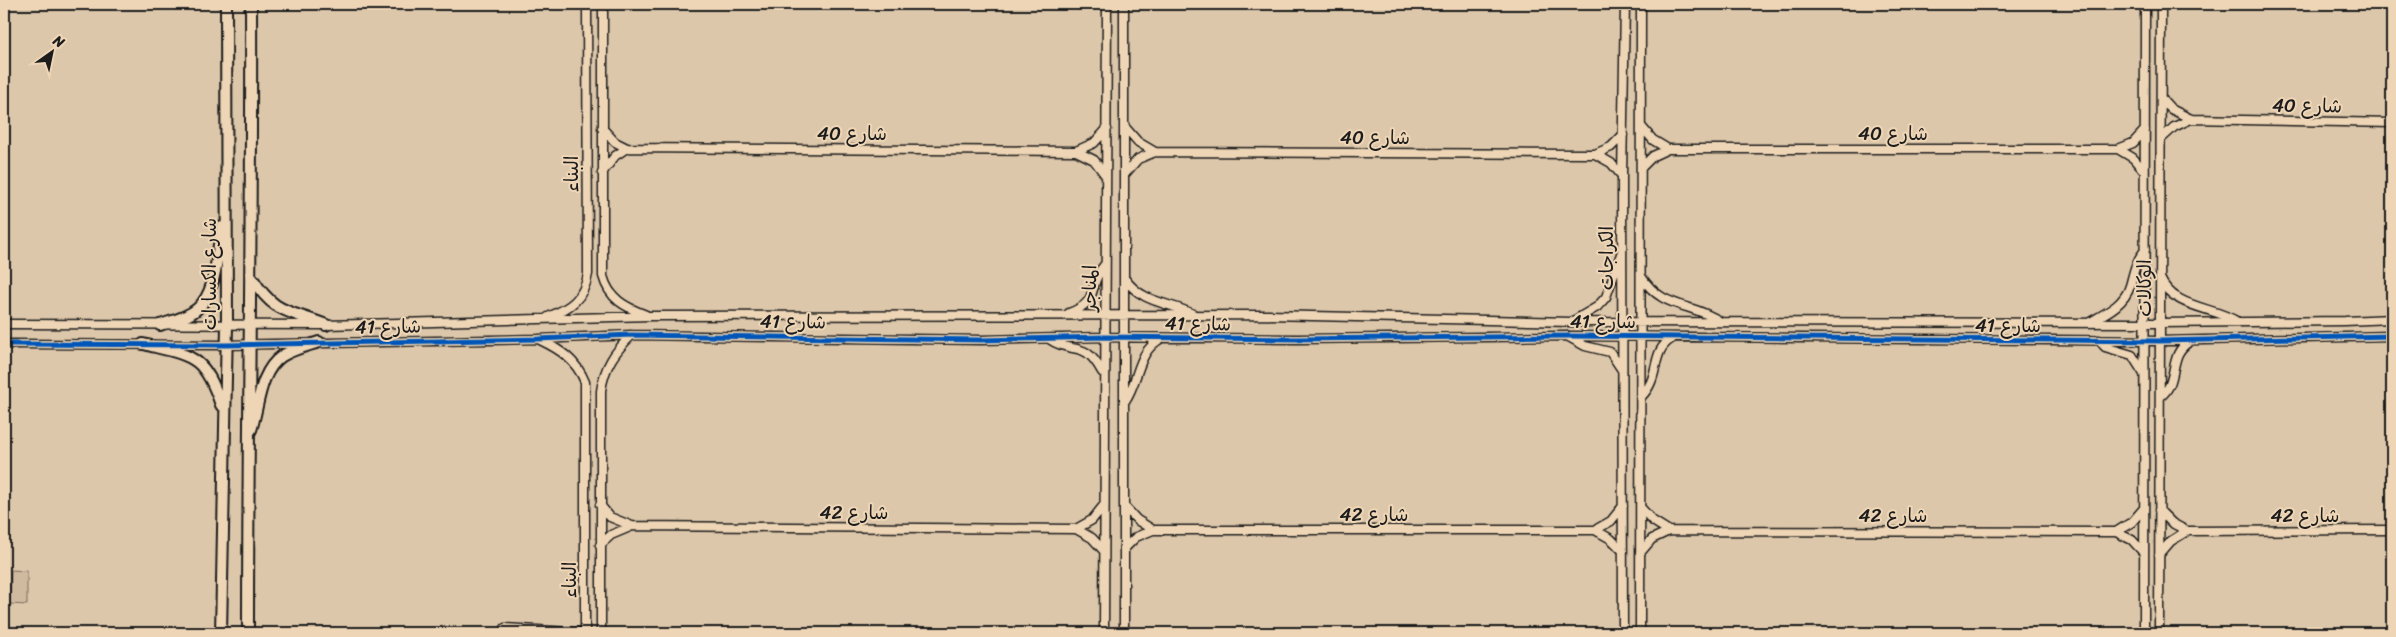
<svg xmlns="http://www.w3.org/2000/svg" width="2396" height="637" font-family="Sriracha,'Playpen Sans Arabic',sans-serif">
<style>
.built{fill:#ddc7aa}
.green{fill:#cfba9f;stroke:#766b5e}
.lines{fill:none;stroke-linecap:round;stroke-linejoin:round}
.minor-casing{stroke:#1c1c1c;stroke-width:11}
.tertiary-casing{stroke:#1c1c1c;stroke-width:14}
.minor{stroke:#edd5b5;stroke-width:8}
.tertiary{stroke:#edd5b5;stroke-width:10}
.cycleway-casing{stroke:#edd5b5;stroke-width:8}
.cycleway{stroke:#0057b8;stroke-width:5}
.labels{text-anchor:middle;stroke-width:4;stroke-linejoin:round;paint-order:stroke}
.street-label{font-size:19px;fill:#1c1c1c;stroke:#edd5b5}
</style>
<rect width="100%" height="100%" fill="#edd5b5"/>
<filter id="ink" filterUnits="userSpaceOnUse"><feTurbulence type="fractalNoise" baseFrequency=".02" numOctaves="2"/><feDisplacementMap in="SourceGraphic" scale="10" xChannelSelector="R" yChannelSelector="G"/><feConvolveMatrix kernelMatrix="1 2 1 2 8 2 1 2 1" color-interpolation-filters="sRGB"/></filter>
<g filter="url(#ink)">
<path class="built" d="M4,4h2388v629h-2388z"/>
<path class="green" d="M11,570l16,1v34l-17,-1z"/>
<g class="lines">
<g class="minor-casing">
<path id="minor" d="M603,4v272c6,23 22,31 43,39
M2161,98l10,11 20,10 201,4
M1641,126l12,14 15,9
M1125,127l13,15 17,10
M602,128l13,14 12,6 449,3 18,-8 13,-14
M2161,139l13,-12 17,-8
M2118,149l15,9 11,13
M1076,151l18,9 12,16
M1595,154l16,9 11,13
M1641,168l12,-12 15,-7h450l15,-6 12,-13
M602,173l13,-17 12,-8
M1125,174l13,-15 17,-7 440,2 16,-7 12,-12
M1641,276c21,34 51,26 80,46
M2160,278c13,31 53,28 78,44
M1125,279c18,25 45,23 70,36
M1069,313c33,-12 17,-27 36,-49
M548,317c22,-9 36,-18 40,-43l-1,-270
M1573,321l24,-14 9,-10 16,-46
M2090,322c16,-9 34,-17 40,-36 4,-14 5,-24 15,-36
M4,324l322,1 324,-9 618,-1 303,7 589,1 185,-2 47,-2
M1567,336l18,10 25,6 12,18
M1049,339c25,17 35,-1 53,33
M540,340c21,10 36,20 45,42v251
M2099,340l6,7 27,8 12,19
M4,344l222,1 312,-6 94,-4 349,5 123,-3 193,2 270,-3 593,5 232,-5
M1641,397c21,-21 8,-46 32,-59
M2160,397c21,-16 6,-43 31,-56
M1125,401c15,-22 11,-49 37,-63
M600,505l10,12 22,9 444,3 16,9 12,13
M1125,507l12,13 16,10
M1641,508l12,13 16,10
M2159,510l13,13 15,8
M1076,529l16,-9 12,-15
M1595,530l16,-9 12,-15
M2116,532l16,-10 12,-14
M600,545l11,-10 19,-8
M1124,549l12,-12 17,-7h442l16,9 12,12
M1640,553l12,-14 17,-8 447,1 16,8 12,13
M2159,555l12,-14 16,-10 205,-1
M505,628l80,5
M601,633v-242c3,-24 14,-40 31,-56
M1104,633l3,-629
M1124,633v-629
M1623,633l-1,-457 3,-172
M1640,633l1,-629
M2144,633l1,-629
M2159,633l2,-629"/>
</g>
<g class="tertiary-casing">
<path id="tertiary" d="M252,278c23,37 37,32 74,47
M160,325c12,-4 27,-7 37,-16 21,-18 19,-56 25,-82
M143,344c49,12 61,10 78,61
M251,430c8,-24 8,-58 31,-74 11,-7 25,-10 37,-14
M221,633l6,-308 -1,-321
M248,633c0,-210 4,-419 3,-629"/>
</g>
<use href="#minor" class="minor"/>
<use href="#tertiary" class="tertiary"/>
<g class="cycleway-casing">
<path id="cycleway" d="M4,344l222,1 312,-6 94,-4 349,5 123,-3 193,2 270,-3 593,5 232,-5"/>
</g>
<use href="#cycleway" class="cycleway"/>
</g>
</g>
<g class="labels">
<g class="street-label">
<text transform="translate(2307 105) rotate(1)" y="7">شارع 40</text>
<text x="852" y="140">شارع 40</text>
<text x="1893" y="140">شارع 40</text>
<text x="1375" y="144">شارع 40</text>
<text transform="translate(571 174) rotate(-90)" y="7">البناء</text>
<text transform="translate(1606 258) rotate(-90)" y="7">الكراجات</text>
<text transform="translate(209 274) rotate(-90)" y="7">شارع الكسارات</text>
<text transform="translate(1089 288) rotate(-89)" y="7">المناجر</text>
<text transform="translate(2144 288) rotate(-90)" y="7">الوكالات</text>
<text transform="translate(793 321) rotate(1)" y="7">شارع 41</text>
<text x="1603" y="328">شارع 41</text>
<text transform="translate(1198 323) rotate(1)" y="7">شارع 41</text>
<text x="2008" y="332">شارع 41</text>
<text transform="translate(388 326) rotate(-1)" y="7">شارع 41</text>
<text x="854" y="519">شارع 42</text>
<text x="1374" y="521">شارع 42</text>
<text x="1893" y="522">شارع 42</text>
<text x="2305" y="522">شارع 42</text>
<text transform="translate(569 580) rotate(-90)" y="7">البناء</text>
</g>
</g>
<rect width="2396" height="637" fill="none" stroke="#edd5b5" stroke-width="20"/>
<rect x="10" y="10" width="2376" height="617" fill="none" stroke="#1c1c1c" stroke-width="2" filter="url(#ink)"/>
<g transform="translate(52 52) rotate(33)" stroke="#edd5b5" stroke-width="4" paint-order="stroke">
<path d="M0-4L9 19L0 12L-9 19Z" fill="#1c1c1c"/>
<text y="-8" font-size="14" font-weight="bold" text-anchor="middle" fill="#1c1c1c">N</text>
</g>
</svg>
